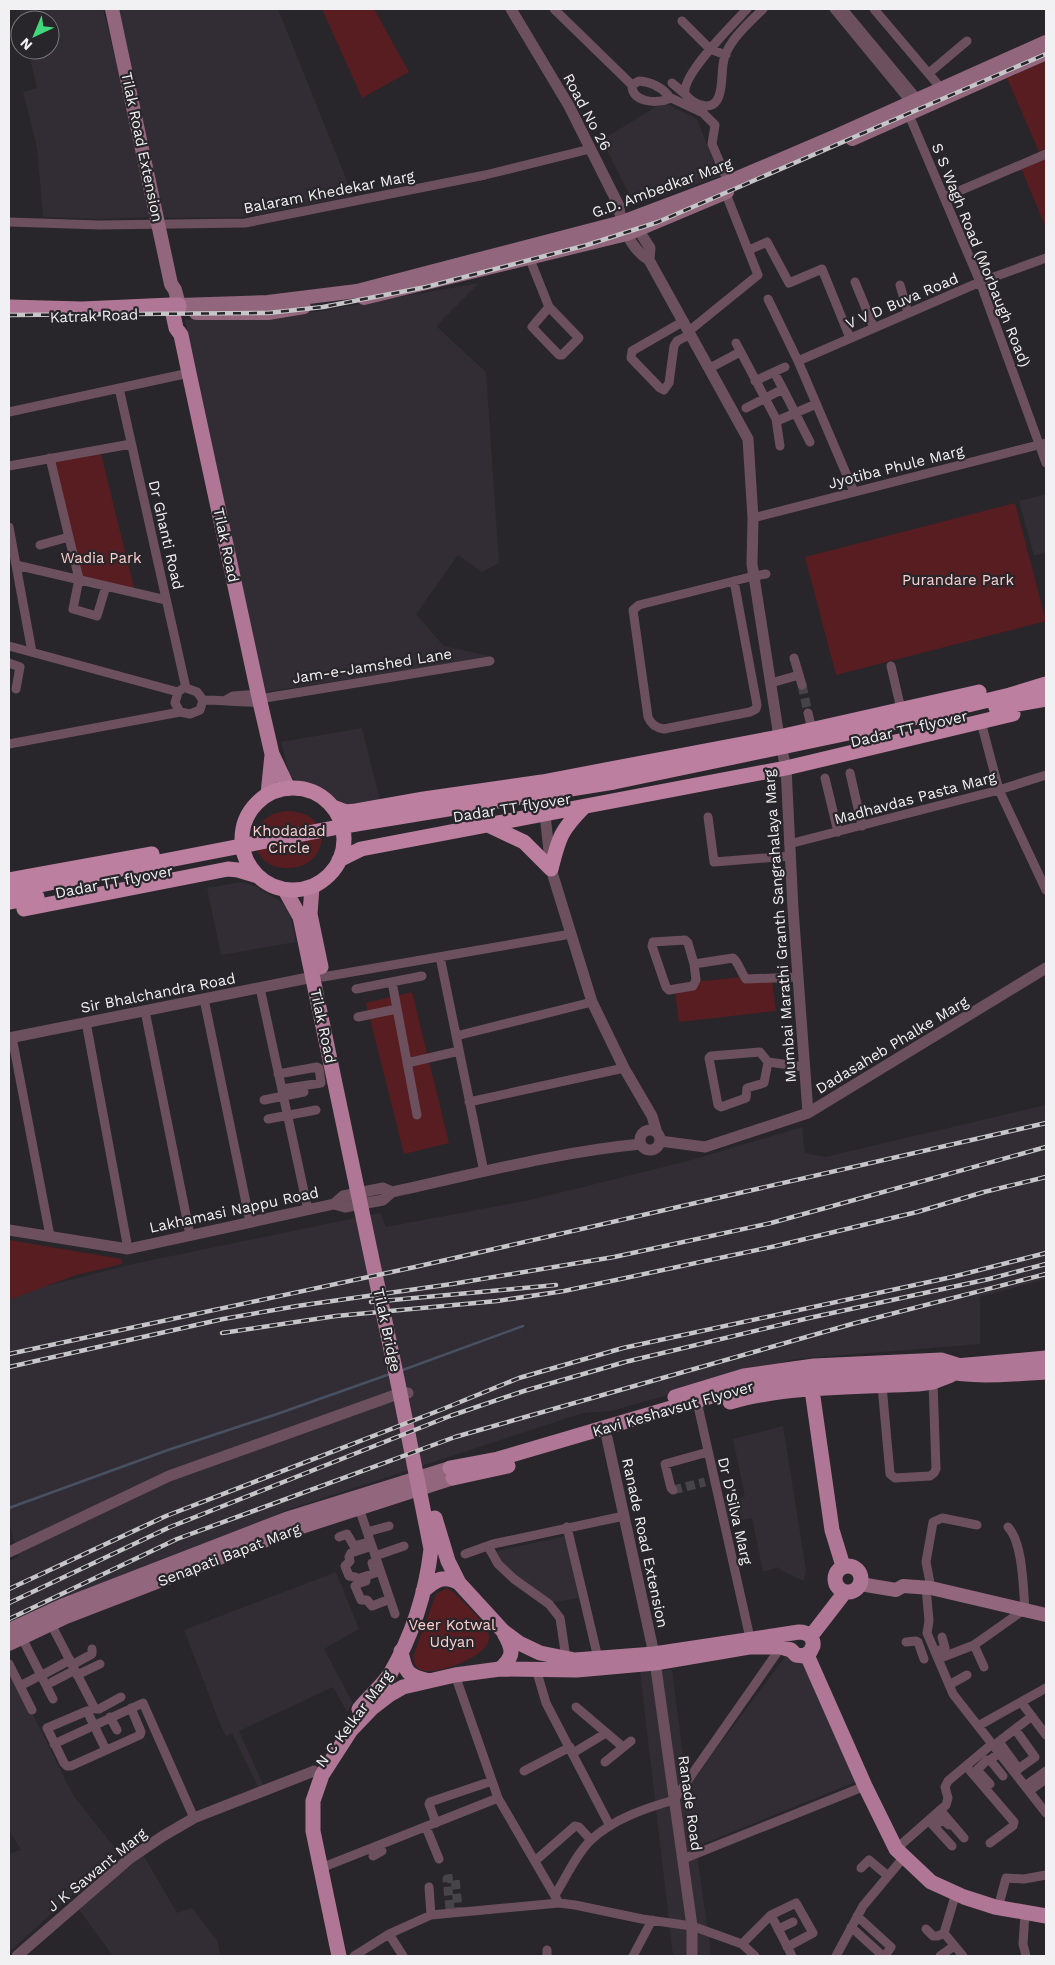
<svg xmlns="http://www.w3.org/2000/svg" width="1055" height="1965" font-family="'Work Sans',sans-serif">
<style>
.built{fill:#322c35}
.green{fill:#571d21}
.lines{fill:none;stroke-linecap:round;stroke-linejoin:round}
.stream{stroke:#485161;stroke-width:2.5}
.minor-tunnel{stroke:#464448;stroke-width:9;stroke-dasharray:9 4.5;stroke-linecap:butt}
.minor{stroke:#6c505e;stroke-width:9}
.tertiary{stroke:#6c505e;stroke-width:11}
.secondary{stroke:#92667d;stroke-width:14}
.primary{stroke:#af7795;stroke-width:15}
.trunk{stroke:#bc7fa0;stroke-width:15}
.rail-casing{stroke:#c6c5c7;stroke-width:4.5}
.rail{stroke:#28262a;stroke-width:2.5;stroke-dasharray:8;stroke-linecap:butt}
.labels{text-anchor:middle;stroke-width:4.5;stroke-linejoin:round;paint-order:stroke}
.street-label{font-size:15px;fill:#f1f0f2;stroke:#28262a}
.park-label{font-size:15px;fill:#fbcfce;stroke:#28262a}
</style>
<rect width="100%" height="100%" fill="#28262a"/>
<path class="built" d="M19,9h84l52,208 -56,2 -56,-2 -6,-69 -14,-56 14,-4 -9,-38h22v-30h-29z
M116,9h162l75,187 -110,21 -82,1z
M663,102l34,17 23,57 -81,28 -7,-4 -30,-60z
M479,283l-43,43 50,46 13,191 -17,9 -24,-17 -42,59 28,32 49,11 -228,35 -80,-372 129,-8z
M1046,494v58l-12,4 -15,-55z
M362,728l18,72 -30,7 -9,-3 -23,-17 -22,-7 -6,-4 -9,-34z
M241,882l14,4 24,14 10,10 7,32 -75,13 -14,-67z
M1046,1105v174l-66,18v47l-185,15 -184,52 -28,2 -299,98 -275,126v-76l9,-4 -9,-36v-221l29,-12 95,-24 247,-51 6,14 144,-27 158,-39 114,-34 3,26 20,4z
M783,1426l23,144 -2,11 -22,-10 -4,-4 -15,5 -11,-54 -24,5 -4,-21 21,-5 -12,-58z
M566,1536l13,62 -29,5 -49,-38 -4,-14z
M336,1572l23,57 -35,20 29,54 -6,9 -14,-25 -94,44 25,55 -6,1 -26,-54 -6,3 -6,-12 -36,-94z
M788,1653l15,9 55,119 -162,66 14,99v10h-37l-33,-285 32,-1 15,118z
M9,1666l64,129 46,58 -110,99v-98l12,-4 -12,-20z
M142,1853l35,60 15,-5 26,34 2,14h-107l-36,-49z"/>
<path class="green" d="M322,9h52l35,63 -47,26z
M1046,61v87l-7,4 -32,-74z
M1046,158v70l-25,-60z
M100,450l35,142 -55,-12 -29,-121z
M1015,503l31,118 -210,54 -31,-118z
M286,811c52,0 43,60 -1,57 -29,-1 -42,-34 -17,-51 5,-4 12,-5 18,-6z
M771,974l5,37 -97,11 -5,-38z
M412,992l37,151 -45,11 -38,-151z
M9,1240l113,19v5l-46,11 -67,25z
M447,1588l6,4c11,11 35,31 36,45 2,19 -54,39 -68,33 -6,-3 -7,-7 -8,-13l23,-63z"/>
<g class="lines">
<path class="stream" d="M400,1371l123,-45
M9,1508l159,-58 109,-36 113,-40"/>
<path class="minor-tunnel" d="M802,685l6,28
M673,1490l32,-8
M450,1909l-3,-30 8,-1 3,30"/>
<path class="minor" d="M554,9l78,76
M747,9c-14,15 -66,66 -62,85 8,10 28,20 34,2 6,-18 -1,-33 12,-52 8,-13 21,-24 32,-35
M834,9l79,96
M843,9l78,94
M874,9l71,84
M682,21l28,28 16,6
M929,73l38,-32
M639,81c12,1 21,5 29,14v4c-12,5 -37,3 -36,-14z
M672,83l13,11
M669,97l34,16 12,12 -3,19 16,38
M909,115l71,167 66,181
M945,197l101,-43
M9,222l91,3 145,-2 240,-48 105,-26
M749,250l18,-8 22,41 33,-14 28,69
M529,257l20,50 30,31 -17,17h-3l-27,-28 17,-20
M855,282l19,46
M900,285l8,28
M768,299l30,62 56,131
M684,321l-52,30 -1,7 29,30 4,2 5,-7 5,-37 3,-5 14,-7
M689,331l69,-56 -34,-86
M736,343l40,76 4,27
M798,361l182,-79 66,-24
M710,368l30,-16
M774,372l11,-5
M119,388l67,300
M783,389l27,53
M746,408l37,-19 -9,-17 -19,9
M9,412l180,-39
M777,421l39,-17
M50,458l29,121 -6,30 24,7 9,-30
M9,466l122,-22
M753,518l293,-75
M9,527l23,125
M40,545l29,-8
M16,565l150,35
M734,581l23,124 -1,4 -6,3 -86,17c-7,-1 -13,-4 -16,-12l-15,-107 6,-5 115,-29 12,-2
M9,646l169,46
M794,658l8,27
M9,663l11,4 -4,22
M891,666l10,43
M771,683l28,-8
M186,688l11,4 6,8
M259,699l231,-38
M203,700c19,0 37,3 57,2
M226,700l7,-4 25,-2
M180,712l-5,-9 3,-11 4,-3
M808,713l4,17
M981,722l18,68 47,100
M9,744l171,-32 10,2 10,-4 3,-10
M850,773l12,53
M825,778l13,54
M708,817l6,45 76,-6
M789,844l210,-54 47,-15
M440,957l44,215
M694,964l2,16 -3,6 -24,4 -3,-3 -14,-41 1,-4 32,-2 3,3 6,21 39,-6c6,5 8,15 13,21l52,-2
M323,977l248,-43
M392,982l25,133
M260,988l48,222
M356,989l66,-13
M204,999l46,223
M145,1011l45,224
M358,1017l39,-8
M86,1022l42,227
M456,1036l136,-34
M12,1037l38,199
M768,1062l-4,21 -17,5 -1,10 -25,9 -3,-2 -9,-47 2,-2 49,-4 8,10 36,5
M407,1063l52,-12
M278,1074l39,-7 2,1 2,15 -39,6
M264,1100l40,-8
M469,1102l155,-34
M268,1119l48,-9
M882,1386l8,88 5,4 35,-2 4,-3 2,-4 -3,-87
M696,1397l54,241
M673,1490l-2,-2 -6,-24 43,-12
M359,1508l36,106
M567,1527l31,131
M367,1532l22,-6
M339,1537l8,-3 7,12 11,-3
M488,1546l10,18 16,15 35,25 11,14 6,40
M465,1554l28,-10 131,-28
M375,1556l29,-10
M372,1563l3,10 -18,6 -2,-2 -6,-1 -4,-10 5,-5 -1,-4 2,-4 21,-7
M366,1581l-9,3 -2,2 6,14h6l5,6 18,-7
M926,1587l3,34 -2,12 26,61 93,119
M931,1588l-5,-26 7,-40 9,-4 35,7
M51,1624l44,85h4l22,-12
M22,1638l31,61
M906,1642l10,-1 2,1 6,17
M974,1645l10,22
M935,1652l10,-4 -3,-11
M938,1659l36,-14 51,-36c-2,-22 -2,-66 -17,-82
M9,1664l23,46
M72,1665l20,-11v-5
M536,1669l10,34 64,123
M46,1673l24,-13
M77,1675l23,-11
M455,1675l43,123 61,105 16,2 67,14 50,7 50,18 13,12
M52,1682l23,-12
M949,1685l18,-10
M20,1686l21,-11
M1021,1702l25,33
M576,1707l47,40
M110,1717l7,13
M978,1726l68,-38
M999,1742l19,26
M54,1744l89,-41 51,115
M993,1746l39,-30
M106,1750l-19,-39 -40,17 17,35 3,3h4l69,-31 1,-3 -10,-24
M573,1753l33,-20
M990,1760l13,16
M605,1762l26,-21
M966,1766l48,56 -1,4 -23,17
M977,1770l13,14
M524,1771l46,-24
M1014,1772l21,-15 -20,-28
M973,1774l14,-14h3l9,-7
M1025,1786l21,-15
M1029,1791l17,-12
M940,1810l24,28
M930,1822l22,24
M436,1823l-7,-19 1,-2 62,-21
M937,1824l6,-4 6,5
M426,1827l13,32
M896,1849l50,-44 2,-7 -3,-11 3,-6 44,-37
M373,1856l9,-5
M683,1859l182,-73
M535,1861l40,-35 4,1 12,13
M321,1868l177,-70
M861,1868l8,-8 19,16
M429,1887l2,28
M555,1895c10,-16 22,-42 36,-55 22,-21 55,-32 83,-40l107,-153
M998,1908l8,-30 18,1 22,-4
M1025,1914l-2,30 3,12
M771,1915l21,41
M857,1916l34,31 -6,9
M851,1927l32,29
M778,1929l15,-7
M926,1929l7,7h5l6,-3 12,-40
M944,1933l19,23
M389,1934l14,22
M742,1944l29,-29 25,-12 17,30 -26,14
M547,1950v6
M354,1956l35,-22 42,-19 128,-12
M633,1956l19,-36
M836,1956l27,-50 41,-49
M940,1956l14,-10"/>
<path class="tertiary" d="M511,9l58,97 50,100c1,19 13,44 30,54l99,179 5,79 -1,46 27,173 7,31 7,141 15,204
M634,223l16,25 -1,12
M539,788l6,27 6,54 41,133 32,66 28,48 5,17
M9,1038l304,-61
M640 1140a10 10 0 1 1 20 0a10 10 0 1 1-20 0Z
M660,1141l45,6 103,-34 238,-145
M334,1204l9,-8 40,-8 9,4
M9,1230l119,19 206,-45 11,3 38,-7 9,-8c83,-18 165,-40 249,-48
M607,1438l47,216 38,272v30
M9,1552l160,-76 226,-81 13,-2
M17,1956l112,-97 34,-23 31,-18 120,-47"/>
<path class="secondary" d="M112,9l59,275 4,6 4,15 89,-3 89,-11 265,-69 106,-40 108,-46 210,-94
M852,139l194,-86
M364,298l263,-64 100,-42
M196,313h72l36,-6
M860,1584l36,6 7,-4 28,2 115,27
M9,1630l52,-24 225,-87 164,-51
M9,1644l57,-27 226,-87 161,-52"/>
<path class="primary" d="M171,305l5,23 5,7 8,38 71,329 12,52 16,34
M9,307l73,2 89,-4h8v2
M268,794l4,-39
M312,887l-2,27 11,53
M285,890l15,27 99,471 32,161c-5,43 -19,87 -41,125 -9,13 -21,23 -31,35
M956,1366l90,-8
M813,1380l-1,10 20,140 11,36
M675,1397l69,-21 70,-10 127,-6 16,5
M730,1402c55,-16 129,-15 188,-18l15,-2 18,-7
M450,1468l48,-9 248,-73 69,-8 127,-7c34,7 69,3 104,1
M453,1478l55,-12
M435,1518l13,43 11,22
M835 1579a13 13 0 1 1 26 0a13 13 0 1 1-26 0Z
M811,1636l34,-44
M401,1651c4,22 7,25 28,30
M807,1655l58,131 31,63 35,33 33,15 31,10 51,9
M500,1669c15,-13 13,-20 4,-36
M339,1956l-26,-125v-30l9,-26 29,-45 21,-22 17,-13 14,-8 52,-12 45,-6 77,1 78,-7 94,-16h32l10,3 5,5 8,1 6,-4 3,-6c1,-9 -5,-14 -14,-14l-145,22 -79,6 -35,-7 -21,-10 -16,-12 -44,-48c-15,-9 -24,-3 -36,8"/>
<path class="trunk" d="M996,708l50,-9
M242 839a51 51 0 1 1 102 0a51 51 0 1 1-102 0Z
M333,807l13,5 10,-1 68,-12 118,-17 237,-45 200,-45
M488,825l36,17 27,27
M339,860l22,-11 425,-81 227,-54
M551,869c8,-32 10,-39 33,-62
M9,880l143,-26
M9,891l335,-65 270,-44 249,-52 147,-35 36,-11
M9,902l28,-5
M24,909l204,-40 10,1 20,6"/>
<g class="rail-casing">
<path id="rail" d="M9,315l259,-2 55,-6 103,-20 161,-42 71,-23 388,-168
M371,1302l185,-17
M222,1333l114,-17 161,-15 67,-10 212,-45 141,-34 67,-20 62,-15
M9,1354l406,-87 631,-144
M9,1367l214,-48 74,-13 155,-22 162,-27 157,-34 275,-76
M9,1589l157,-73 277,-107 76,-31 104,-30 329,-71 94,-24
M9,1603l161,-76 280,-111 74,-25 101,-29 184,-44 180,-39 57,-15
M9,1619l168,-80 278,-102 397,-113 194,-50"/>
</g>
<use href="#rail" class="rail"/>
</g>
<g class="labels">
<g class="street-label">
<text transform="translate(587 112) rotate(62)" y="5">Road No 26</text>
<text transform="translate(142 147) rotate(78)" y="5">Tilak Road Extension</text>
<text transform="translate(662 188) rotate(-20)" y="5">G.D. Ambedkar Marg</text>
<text transform="translate(329 192) rotate(-11)" y="5">Balaram Khedekar Marg</text>
<text transform="translate(981 255) rotate(68)" y="5">S S Wagh Road (Morbaugh Road)</text>
<text transform="translate(902 301) rotate(-23)" y="5">V V D Buva Road</text>
<text transform="translate(94 316) rotate(-2)" y="5">Katrak Road</text>
<text transform="translate(896 467) rotate(-14)" y="5">Jyotiba Phule Marg</text>
<text transform="translate(166 535) rotate(77)" y="5">Dr Ghanti Road</text>
<text transform="translate(226 545) rotate(78)" y="5">Tilak Road</text>
<text transform="translate(372 666) rotate(-9)" y="5">Jam-e-Jamshed Lane</text>
<text transform="translate(909 729) rotate(-13)" y="5">Dadar TT flyover</text>
<text transform="translate(915 798) rotate(-15)" y="5">Madhavdas Pasta Marg</text>
<text transform="translate(512 808) rotate(-9)" y="5">Dadar TT flyover</text>
<text transform="translate(114 882) rotate(-11)" y="5">Dadar TT flyover</text>
<text transform="translate(780 926) rotate(-94)" y="5">Mumbai Marathi Granth Sangrahalaya Marg</text>
<text transform="translate(158 993) rotate(-11)" y="5">Sir Bhalchandra Road</text>
<text transform="translate(323 1026) rotate(78)" y="5">Tilak Road</text>
<text transform="translate(892 1045) rotate(-31)" y="5">Dadasaheb Phalke Marg</text>
<text transform="translate(234 1210) rotate(-12)" y="5">Lakhamasi Nappu Road</text>
<text transform="translate(387 1330) rotate(78)" y="5">Tilak Bridge</text>
<text transform="translate(673 1409) rotate(-16)" y="5">Kavi Keshavsut Flyover</text>
<text transform="translate(735 1511) rotate(77)" y="5">Dr D'Silva Marg</text>
<text transform="translate(645 1543) rotate(78)" y="5">Ranade Road Extension</text>
<text transform="translate(229 1555) rotate(-21)" y="5">Senapati Bapat Marg</text>
<text transform="translate(354 1719) rotate(-53)" y="5">N C Kelkar Marg</text>
<text transform="translate(690 1803) rotate(82)" y="5">Ranade Road</text>
<text transform="translate(97 1870) rotate(-39)" y="5">J K Sawant Marg</text>
</g>
<g class="park-label">
<text x="101" y="563">Wadia Park</text>
<text x="958" y="585">Purandare Park</text>
<text x="289" y="836">Khodadad<tspan x="289" dy="17">Circle</tspan></text>
<text x="452" y="1630">Veer Kotwal<tspan x="452" dy="17">Udyan</tspan></text>
</g>
</g>
<rect width="1055" height="1965" fill="none" stroke="#f1f0f2" stroke-width="20"/>
<g transform="translate(35 35) rotate(224)"><circle r="24" fill="#28262a" stroke="#78777a"/>
<path d="M0-4L9 19L0 12L-9 19Z" fill="#41d77c"/>
<text y="-8" font-size="14" font-weight="bold" text-anchor="middle" fill="#f1f0f2">N</text>
</g>
</svg>
